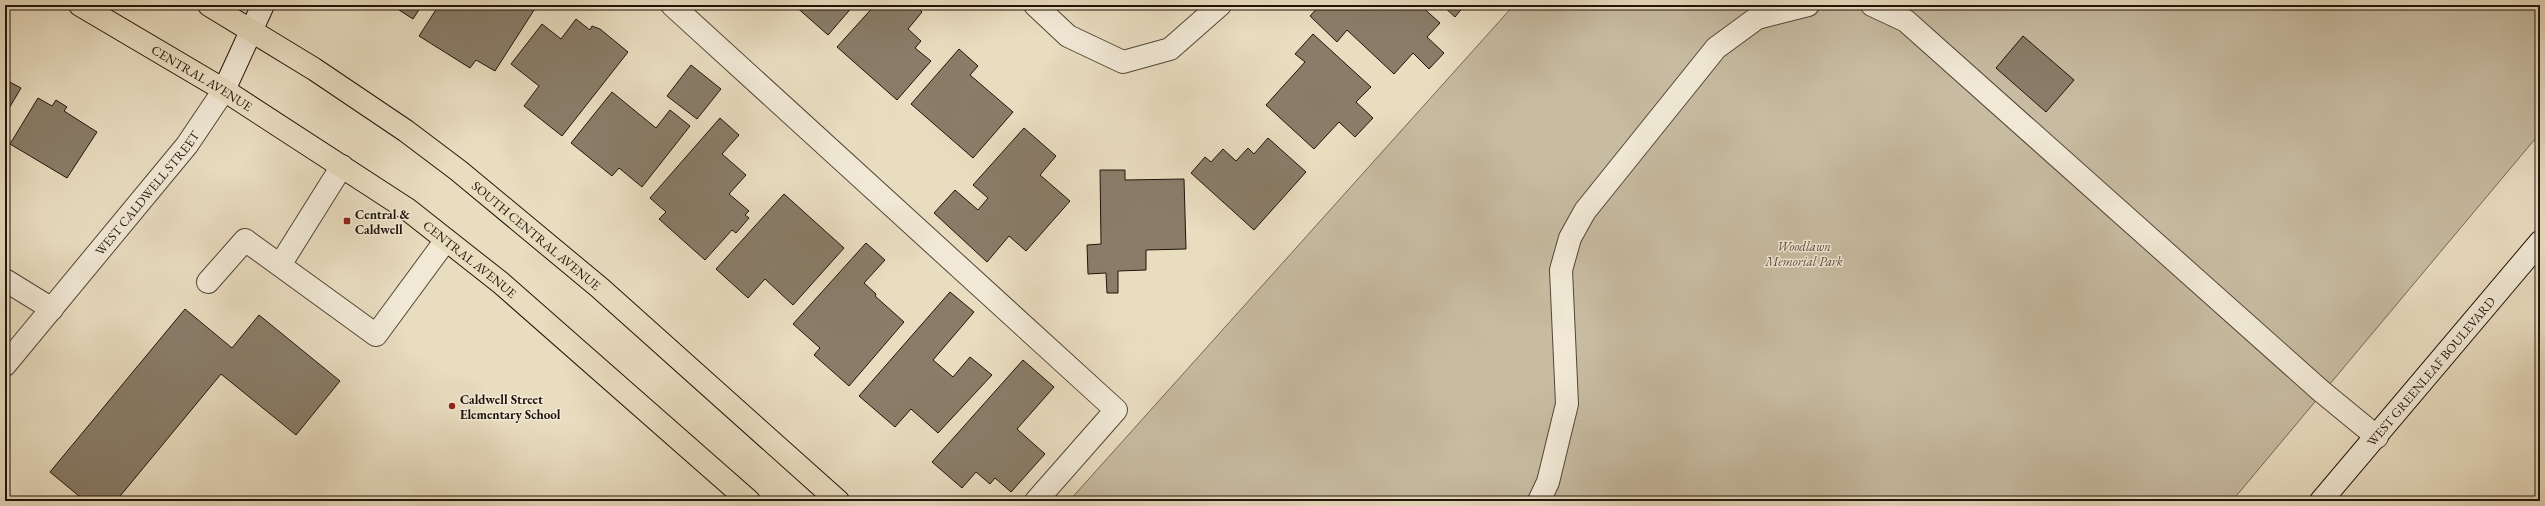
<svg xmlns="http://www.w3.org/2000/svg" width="2545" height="506" font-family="'EB Garamond',serif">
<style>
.green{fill:#c7bba1;stroke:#746856}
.building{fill:#897d69;stroke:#20140a}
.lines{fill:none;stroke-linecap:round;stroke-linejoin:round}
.lane-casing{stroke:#524638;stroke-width:24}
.street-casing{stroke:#524638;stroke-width:24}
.secondary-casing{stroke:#20140a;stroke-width:24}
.primary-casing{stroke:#20140a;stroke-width:24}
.lane{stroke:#f1e9d6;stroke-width:22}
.street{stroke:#f1e9d6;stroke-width:22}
.secondary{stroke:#f1e9d6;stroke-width:22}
.primary{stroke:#e9ddc0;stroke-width:22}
.poi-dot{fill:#8f2418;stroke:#f1e9d6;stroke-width:1.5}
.labels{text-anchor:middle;stroke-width:3;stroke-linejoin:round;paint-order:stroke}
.street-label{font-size:13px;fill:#20140a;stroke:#f1e9d6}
.poi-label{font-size:13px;font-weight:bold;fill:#20140a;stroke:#f1e9d6;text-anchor:start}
.park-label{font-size:13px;font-style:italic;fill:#5a4e3f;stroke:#f1e9d6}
</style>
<rect width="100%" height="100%" fill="#e9ddc0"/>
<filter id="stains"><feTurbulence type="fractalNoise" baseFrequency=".005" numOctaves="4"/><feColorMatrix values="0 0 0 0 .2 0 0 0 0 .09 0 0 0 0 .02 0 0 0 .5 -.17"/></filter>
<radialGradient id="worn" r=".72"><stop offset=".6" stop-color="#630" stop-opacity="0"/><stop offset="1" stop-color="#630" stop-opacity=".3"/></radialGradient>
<path class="green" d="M1514,5h1026v128l-308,368h-1163z"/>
<path class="building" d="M397,5h25l-9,14 -17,-11z
M439,5h94l3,2 -41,64 -19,-11 -6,8 -51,-32z
M794,5h60l-26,30z
M875,5h40l7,7 -14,17 13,12 -6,7 16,13 -34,39 -60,-53z
M1320,5h67l3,3 2,-3h28l20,18 -13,14 17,16 -15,16 -16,-16 -19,21 -47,-44 -10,12 -27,-26z
M1442,5h23l-10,12z
M576,19l14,11 2,-4 8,3 28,23 -66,84 -38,-30 15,-20 -28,-22 31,-40 19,15z
M1313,34l58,53 -15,15 17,16 -18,19 -16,-15 -25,27 -48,-44 39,-43 -10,-8z
M2023,36l51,44 -28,32 -50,-44z
M959,49l19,17 -8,9 43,37 -40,46 -62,-54z
M691,65l30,24 -24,30 -30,-23z
M5,70l5,3 -4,7 15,8 -16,27z
M612,92l44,36 14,-18 20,16 -48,61 -23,-19 -7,8 -41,-33z
M38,98l14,8 4,-6 11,7 -3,4 33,21 -30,46 -57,-34z
M720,118l19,17 -17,19 24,21 -17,19 20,17 -4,4 4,3 -13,15 -4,-3 -27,30 -46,-41 7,-7 -16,-14z
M1024,128l32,28 -16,19 30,26 -44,50 -17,-15 -22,26 -53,-49 21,-23 23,20 10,-12 -15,-13z
M1268,138l38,34 -52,58 -63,-57 14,-16 6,5 12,-13 13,12 12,-13 6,6z
M1100,170h25v10l59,-1 2,70 -40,1v20l-28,1v22h-11l-1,-20 -18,1 -1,-29 14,-1z
M784,194l60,54 -51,57 -28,-26 -17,19 -32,-29z
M866,243l19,17 -21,23 12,11 -1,2 29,26 -55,64 -35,-31 6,-7 -27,-24z
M950,292l24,20 -41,48 20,17 17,-20 22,18 -54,58 -27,-24 -16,18 -36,-31z
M185,309l47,39 27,-33 81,66 -44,54 -75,-61 -105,127h-31l-35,-29z
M1023,360l31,27 -37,42 28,25 -34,38 -16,-14 -5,6 -14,-12 -14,16 -30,-26z"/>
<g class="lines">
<g class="lane-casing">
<path id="lane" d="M672,5l444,405 -80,91
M1872,5l34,16 415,370 56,46
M280,265l62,-99
M5,280l47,29
M208,282l37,-42 131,95 70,-95
M1539,501l9,-19 19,-78 -6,-134 9,-32 15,-27 131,-163 41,-30 51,-13"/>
</g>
<g class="street-casing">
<g id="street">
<path d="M1035,5l33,31 55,26 47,-13 50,-44"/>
<path id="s1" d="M5,365l182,-220 37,-55"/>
</g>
</g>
<g class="secondary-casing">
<g id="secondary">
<path d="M224,90l39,-85"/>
<path id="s2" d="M2321,501l219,-259"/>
</g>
</g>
<g class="primary-casing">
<g id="primary">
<path id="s3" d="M80,5l144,85 183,119 94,74 248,218"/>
<path id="s4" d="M209,5l105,64 92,62 53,40 141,117 238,213"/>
</g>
</g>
<use href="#lane" class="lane"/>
<use href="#street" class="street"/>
<use href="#secondary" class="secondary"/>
<use href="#primary" class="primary"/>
</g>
<g class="poi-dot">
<rect x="343" y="217" width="8" height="8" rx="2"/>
<circle cx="452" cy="406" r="4"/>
</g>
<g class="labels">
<g class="street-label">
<text dy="5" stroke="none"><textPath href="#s3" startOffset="142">CENTRAL AVENUE</textPath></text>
<text dy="5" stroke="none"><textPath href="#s1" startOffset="223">WEST CALDWELL STREET</textPath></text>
<text dy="5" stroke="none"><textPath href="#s4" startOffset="401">SOUTH CENTRAL AVENUE</textPath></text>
<text dy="5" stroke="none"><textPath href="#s3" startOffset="466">CENTRAL AVENUE</textPath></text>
<text dy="5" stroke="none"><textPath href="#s2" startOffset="170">WEST GREENLEAF BOULEVARD</textPath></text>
</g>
<g class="poi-label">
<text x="355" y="219">Central &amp;<tspan x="355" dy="15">Caldwell</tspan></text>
<text x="460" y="404">Caldwell Street<tspan x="460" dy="15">Elementary School</tspan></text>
</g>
<g class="park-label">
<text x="1804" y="251">Woodlawn<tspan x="1804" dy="15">Memorial Park</tspan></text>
</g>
</g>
<rect width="2545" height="506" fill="none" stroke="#e9ddc0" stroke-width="20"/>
<rect x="6" y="6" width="2533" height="494" fill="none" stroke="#20140a" stroke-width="2"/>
<rect x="10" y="10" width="2525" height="486" fill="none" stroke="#20140a"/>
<rect width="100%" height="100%" filter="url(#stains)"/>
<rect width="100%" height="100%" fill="url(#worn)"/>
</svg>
